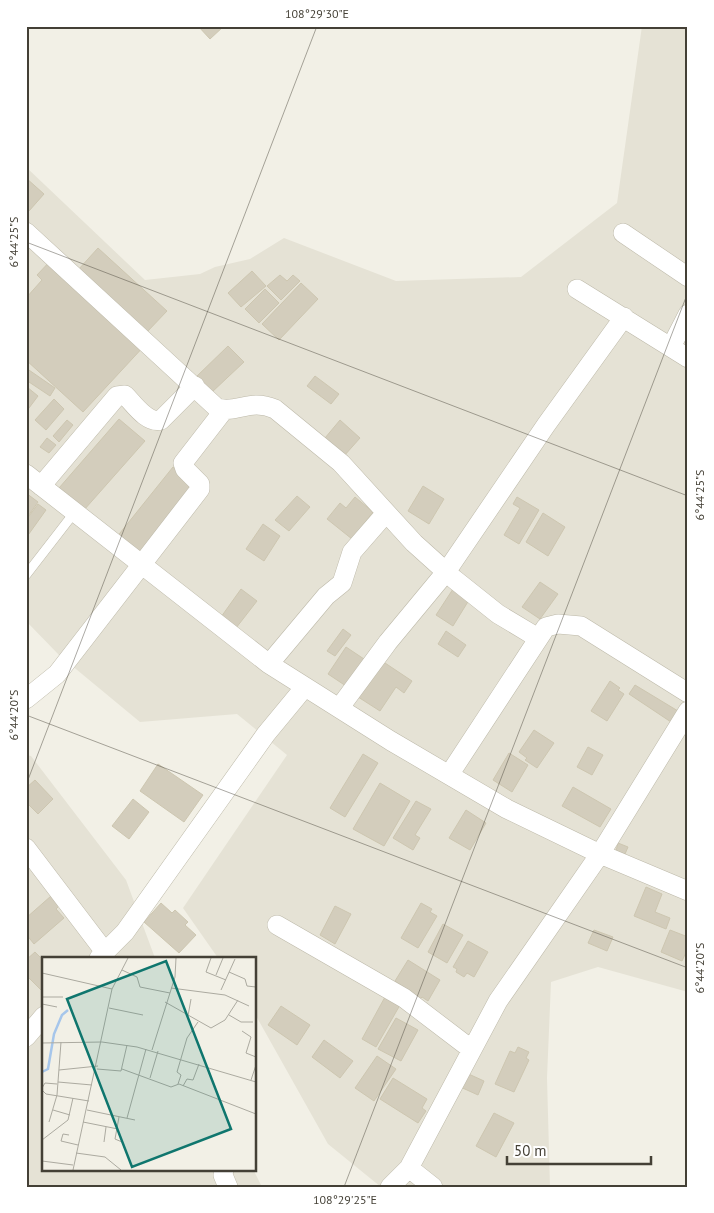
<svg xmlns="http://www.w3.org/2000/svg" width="714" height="1213" font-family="'PT Sans',sans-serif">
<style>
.residential{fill:#e5e2d5}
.building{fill:#d3cdbc;stroke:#cdc6b0}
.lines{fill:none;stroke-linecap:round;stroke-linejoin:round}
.lane-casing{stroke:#bdb9a9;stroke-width:10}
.street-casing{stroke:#bdb9a9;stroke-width:20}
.lane{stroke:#fff;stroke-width:9}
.street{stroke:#fff;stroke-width:19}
.ticks{fill:none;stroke:#444036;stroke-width:1;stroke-opacity:0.45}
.inset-river{fill:none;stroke:#a6c6eb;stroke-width:2.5}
.inset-road{fill:none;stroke:#acaaa0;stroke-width:1}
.view{fill:#0f766e;fill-opacity:0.15;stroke:#0f766e;stroke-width:2.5}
.inset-edge{fill:none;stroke:#444036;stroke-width:2.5}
.neatline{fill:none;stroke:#444036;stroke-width:2}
.ticks-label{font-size:12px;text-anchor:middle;fill:#444036}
</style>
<rect width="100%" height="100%" fill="#f2f0e6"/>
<path class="residential" d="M642,26h46v966l-90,-25 -47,15 -4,96 3,109h-169l-53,-43 -73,-130v-56h-37l-35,-50 104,-153 -50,-41 -97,8 -81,-67 -33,-34v-454l119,113 55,-6 15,-7 35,-8 34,-21 112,43 125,-4 96,-74z
M26,755l5,1 95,124 29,78h-111v211h209l9,18h-236z"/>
<path class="building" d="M198,26h26l-14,13z
M26,178l18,16 -15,17 -3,-2z
M98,248l69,63 -21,22 -68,-63z
M53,258l93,86 -63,68 -57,-52v-62l16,-18 -5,-5z
M252,271l14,15 -25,21 -13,-14z
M280,275l7,6 6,-6 7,6 -19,19 -14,-14z
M301,283l17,16 -39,41 -17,-16z
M265,289l14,14 -20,20 -14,-14z
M228,346l16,16 -33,31 -15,-16z
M26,368l29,20 -5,8 -24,-16z
M315,376l24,18 -8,10 -24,-18z
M27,387l11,9 -12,16v-24z
M54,399l10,10 -18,21 -11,-10z
M119,419l26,22 -61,69 -25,-22z
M67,420l6,5 -14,17 -6,-6z
M340,420l20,18 -16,18 -19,-18z
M47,438l9,7 -7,8 -9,-6z
M173,467l27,21 -58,71 -26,-21z
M423,486l21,13 -15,25 -21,-13z
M26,493l12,9 -12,17z
M297,496l13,11 -21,24 -14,-11z
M355,497l18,15 -21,27 -25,-20 13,-16 6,5z
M517,497l22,13 -20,34 -15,-9 16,-27 -7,-4z
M38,504l8,6 -20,28v-18z
M543,513l22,14 -17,29 -22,-14z
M263,524l17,12 -16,25 -18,-12z
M540,582l18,12 -18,25 -18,-12z
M241,589l16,12 -21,27 -15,-11z
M453,589l16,11 -16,26 -17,-11z
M343,629l8,6 -16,21 -8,-5z
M446,631l20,14 -8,12 -20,-13z
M346,647l21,14 -18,27 -21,-14z
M379,659l33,22 -8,12 -8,-6 -16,24 -25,-16z
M610,681l10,7 -2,2 6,4 -17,27 -16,-10z
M635,685l43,26 -7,11 -42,-28z
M534,730l20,13 -17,25 -12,-8 2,-2 -8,-6z
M588,747l15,8 -11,20 -15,-8z
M509,753l19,12 -16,27 -19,-12z
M363,754l15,9 -33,54 -15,-9z
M158,764l45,31 -19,27 -44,-31z
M35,780l18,19 -15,15 -12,-12v-14z
M380,783l30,18 -26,45 -31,-17z
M573,787l38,22 -11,18 -38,-21z
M133,799l16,13 -20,27 -17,-13z
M416,801l15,8 -16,26 5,3 -7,12 -20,-12z
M466,810l20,13 -16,27 -21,-12z
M618,843l10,4 -3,7 -9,-3z
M646,887l16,7 -7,18 15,6 -4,11 -32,-13z
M51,896l9,9 -4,4 8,9 -30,26 -8,-10v-16z
M161,903l11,10 3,-3 13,12 -3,3 11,10 -17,18 -35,-31z
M421,903l11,6 -2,3 7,4 -19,32 -17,-10z
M335,906l16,8 -16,30 -15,-9z
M443,924l20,11 -16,28 -19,-11z
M594,930l19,7 -6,14 -19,-8z
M670,930l18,7v11l-6,13 -21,-9z
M468,941l20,11 -14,25 -7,-4 -3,4 -8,-5 1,-3 -4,-2z
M35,952l9,9v32l-18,-18v-15z
M408,960l32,20 -12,21 -6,-4 -2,2 -25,-18z
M385,997l15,8 -24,42 -14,-8z
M281,1006l29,19 -13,20 -29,-20z
M396,1018l22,12 -17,31 -23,-12z
M324,1040l29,21 -13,17 -28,-21z
M518,1047l11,5 -3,6 3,2 -15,32 -19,-8 15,-33 5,2z
M377,1056l19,13 -22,32 -19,-13z
M462,1071l22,10 -6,14 -22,-10z
M393,1078l34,21 -5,9 4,3 -8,12 -38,-24z
M494,1113l20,10 -18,34 -20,-11z"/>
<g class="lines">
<g class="lane-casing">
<path id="lane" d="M26,575l48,-62"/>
</g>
<g class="street-casing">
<path id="street" d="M26,232l191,176c21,6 32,-10 58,1l66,54 73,80 40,36 44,35 40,24
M623,233l65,44
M577,289l111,69
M671,347l17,-33
M26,474l243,190 122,77 116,68 93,45 88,37
M41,486l76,-90 8,-1c9,9 22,29 36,25l34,-34
M269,664l57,-68 16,-13 10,-31 34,-39
M26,699l31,-25 143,-185v-5l-15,-15 -2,-6 41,-53
M340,707l48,-65 58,-70 100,-147 78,-108
M449,775l97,-148 12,-3 23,2 107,67
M26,848l79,104
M277,925l127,73 67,51
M99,958l26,-26 141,-198 38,-46
M26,1037l18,-21
M409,1168l24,19
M224,1169l-1,6 5,12
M390,1187l19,-19 89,-167 102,-147 88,-143"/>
</g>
<use href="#lane" class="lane"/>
<use href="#street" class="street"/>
</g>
<path class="ticks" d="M26,242l662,254M26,715l662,253M26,785l291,-759M344,1187l344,-895"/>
<g transform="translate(42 957)">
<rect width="214" height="214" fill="#f2f0e6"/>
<path class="inset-river" d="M0,115l6,-3 6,-35 8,-19 6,-5"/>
<path class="inset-road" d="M169,1l-5,14 20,8M80,13l15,7 3,10 30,6M187,15l16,7 2,7 9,1M0,16l70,16M174,18l7,-17M129,31l54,7 24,11M179,33l14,-31M0,40h21M123,45l46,26 14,-8 13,-20M0,47l15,3M67,51l34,7M187,58l12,7h12M146,59l3,-17M200,74l9,6 -5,16 10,4M0,86l60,-1 35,5 119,35M110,93l23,-73 1,-19M55,112l24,2 6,-26M80,112l49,18 8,-3 77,30M17,113l39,-4M108,121l8,-27M209,123l5,-15M16,125l34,3M136,127l3,-9 -4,-3 10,-34 11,-16M141,129l4,-7 6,1 6,-16M0,131l3,-5 12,1M0,133l4,4 43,7M11,153l17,5M45,153l48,10M77,160l-4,22 7,3M85,161l19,-69M7,165l8,-27 4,-53M41,165l35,7M27,178l-6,-1 -2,7 17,4M0,183l26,-20 5,-22M62,185l2,-15M34,196l29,4 16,13M0,204l31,4M31,213l39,-181 16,-31"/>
<path class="view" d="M124,4l65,168 -99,38 -65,-168z"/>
<rect width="214" height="214" class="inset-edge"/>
</g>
<rect width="714" height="1213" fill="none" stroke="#ffffff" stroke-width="55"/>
<path d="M507 1156v8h144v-8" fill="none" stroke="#444036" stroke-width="2.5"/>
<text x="514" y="1156" font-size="15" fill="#444036" stroke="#ffffff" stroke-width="4" paint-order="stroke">50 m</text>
<rect x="28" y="28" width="658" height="1158" class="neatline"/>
<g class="ticks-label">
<text x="317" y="18">108°29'30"E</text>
<text transform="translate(14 242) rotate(-90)" y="4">6°44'25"S</text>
<text transform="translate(700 495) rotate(-90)" y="4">6°44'25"S</text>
<text transform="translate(14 715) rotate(-90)" y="4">6°44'20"S</text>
<text transform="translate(700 968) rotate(-90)" y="4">6°44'20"S</text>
<text x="345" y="1204">108°29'25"E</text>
</g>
</svg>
